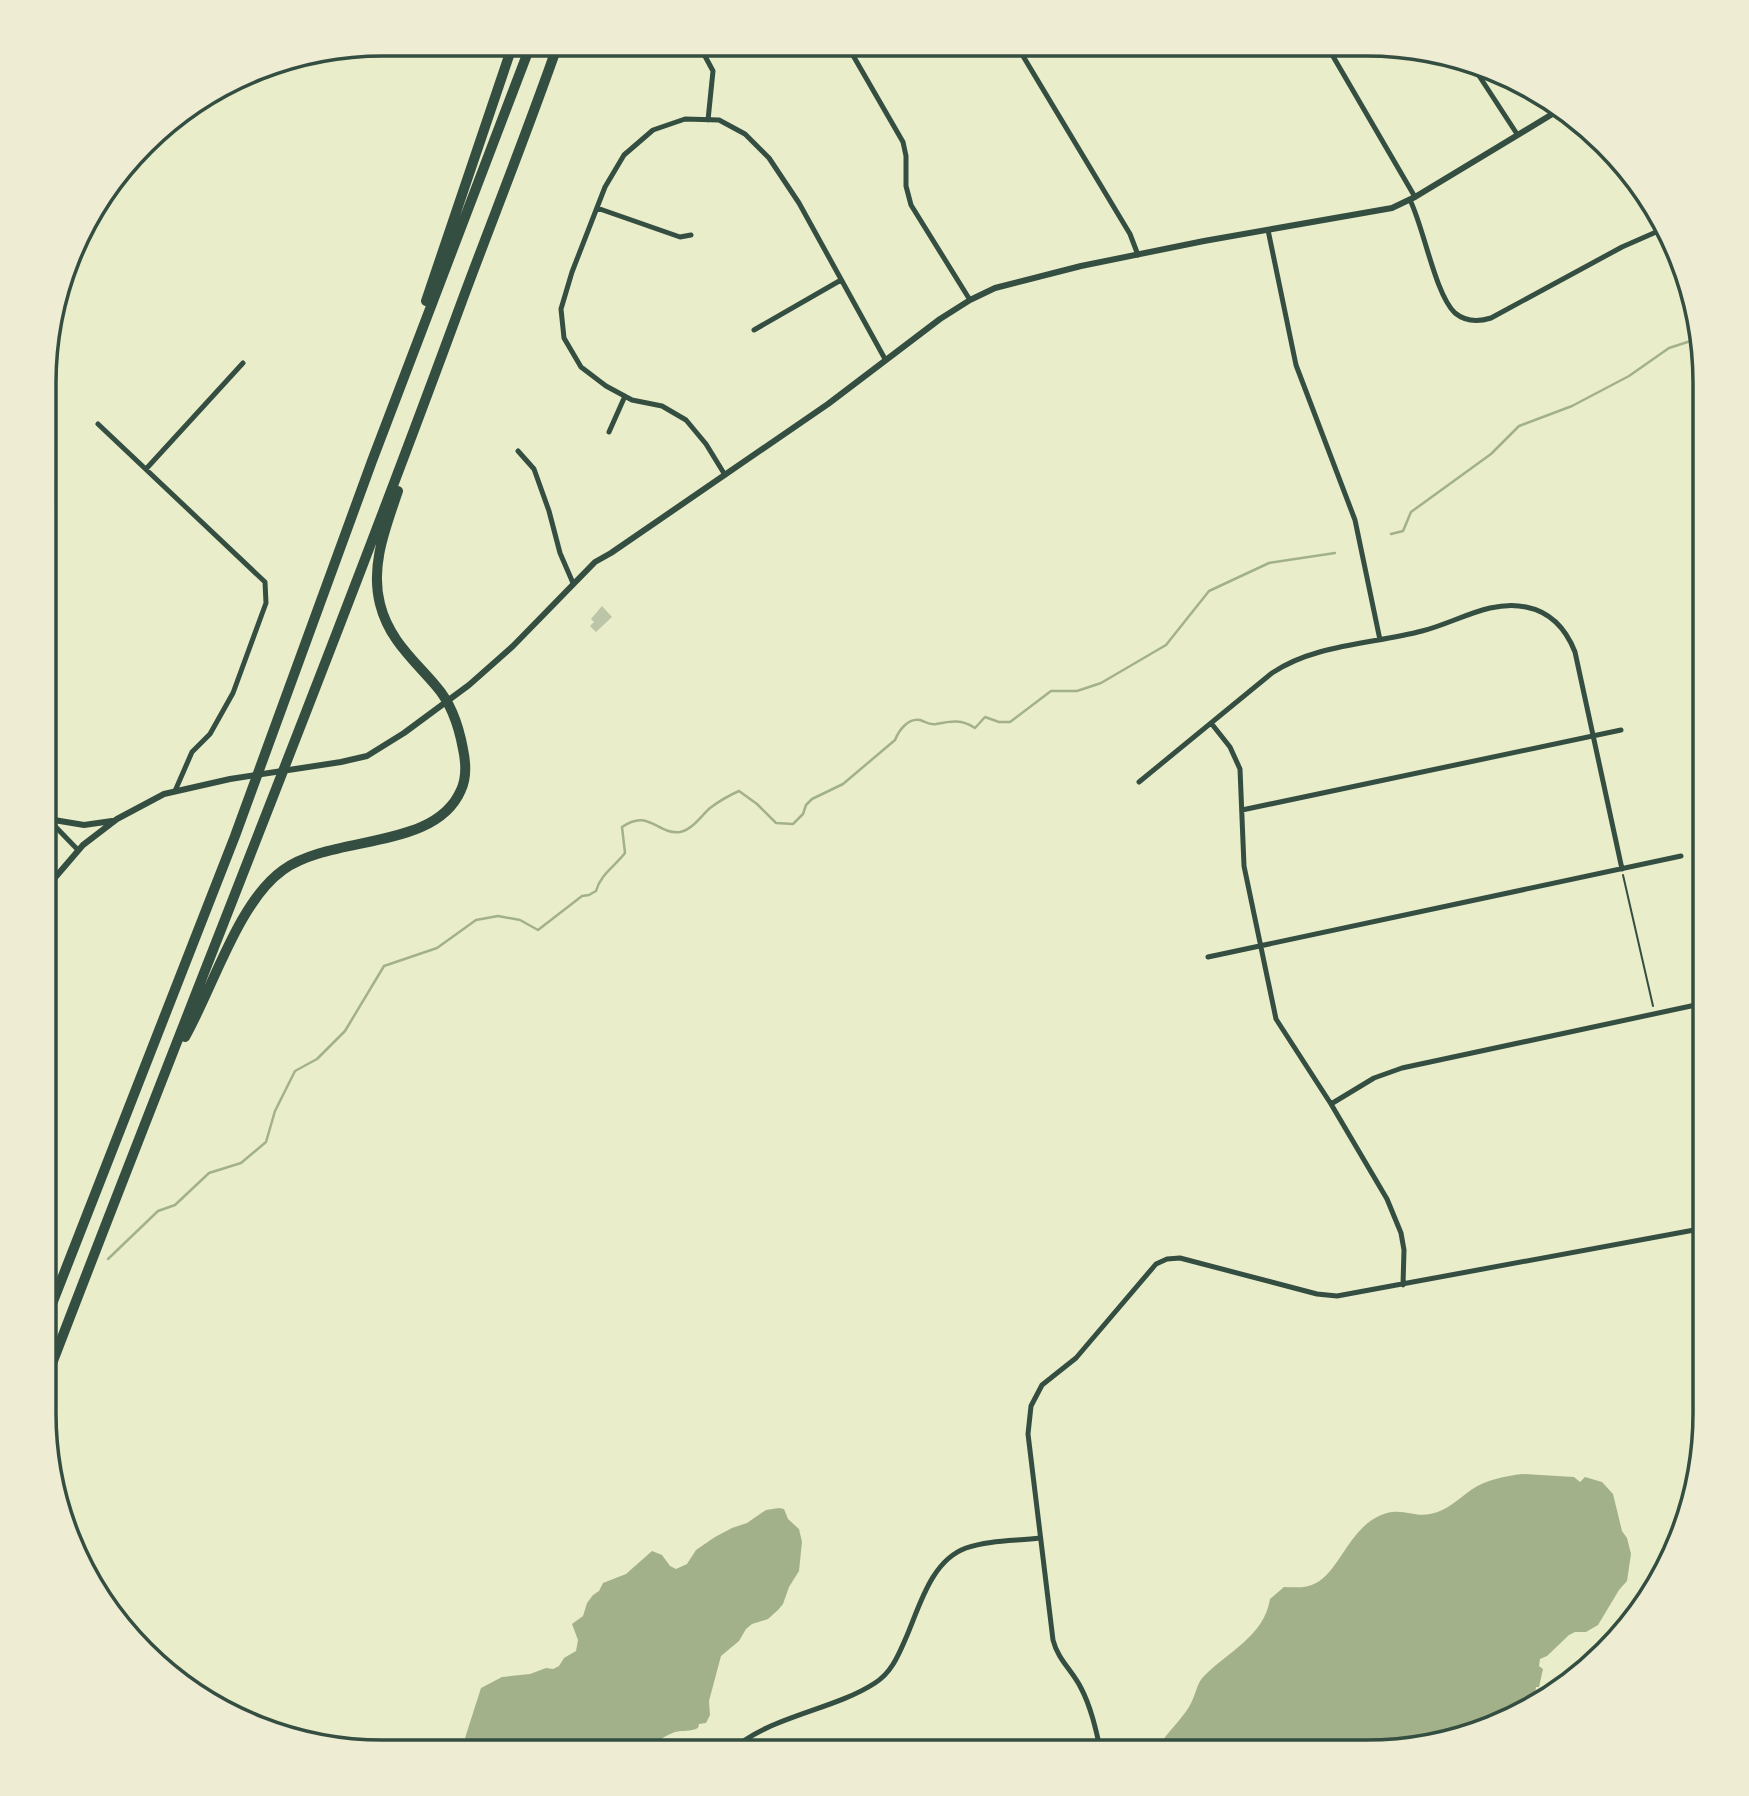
<svg xmlns="http://www.w3.org/2000/svg" width="1749" height="1796" font-family="'Source Sans 3',sans-serif">
<style>
.water{fill:#a3b18a}
.lines{fill:none;stroke-linecap:round;stroke-linejoin:round}
.stream{stroke:#a3b18a;stroke-width:2.5}
.building{fill:#bcc5a7}
.path{stroke:#344e41;stroke-width:2}
.minor{stroke:#344e41;stroke-width:5}
.tertiary{stroke:#344e41;stroke-width:6}
.motorway{stroke:#344e41;stroke-width:10}
.rim{fill:none;stroke:#344e41;stroke-width:3.5}
</style>
<rect width="100%" height="100%" fill="#e9edc9"/>
<path class="water" d="M1522,1474l52,3 6,5 5,-5 17,5 11,12 9,37 5,7 4,16 -4,27 -8,9 -21,35 -12,7h-11l-6,3 -22,21 -7,3 -1,7 4,3 -4,18h-3l-1,8 -6,11 -54,28 -88,18h-221l-3,-12c9,-13 23,-25 29,-39 4,-8 5,-18 12,-25 25,-25 60,-40 66,-77l14,-12c11,0 21,2 32,-4 22,-11 33,-52 61,-66 24,-12 34,1 53,-3 17,-3 28,-15 41,-24 14,-10 35,-14 51,-16z
M779,1508l5,1 4,10 11,10 3,13 -3,29 -10,16 -6,17 -5,6 -10,9 -16,5 -6,5 -7,12 -18,15 -12,45 1,14 -4,8 -7,1 -1,4c-8,4 -15,2 -23,4 -9,3 -23,12 -29,20h-168l-2,-7 -11,-7 16,-50 21,-11 28,-3 16,-6 7,1 6,-3 5,-8 12,-7 2,-11 -6,-16 11,-8 4,-13 6,-8 6,-4 4,-8 23,-9 26,-23 10,4 8,11 6,3 11,-5 9,-14 19,-13 17,-9 15,-5 19,-13z"/>
<g class="lines">
<path class="stream" d="M1391,534l12,-3 8,-19 80,-58 28,-28 53,-20 57,-30 40,-28 31,-10
M108,1259l50,-48 17,-6 34,-32 32,-10 25,-21 9,-31 20,-40 22,-12 28,-28 39,-65 53,-18 39,-28 22,-4 22,4 18,10 44,-34 7,-1 7,-4c4,-16 19,-25 29,-38l-3,-26c27,-19 35,8 58,5 12,-2 21,-16 30,-24 8,-6 20,-13 29,-17l18,13 19,19 17,1 10,-10 3,-9 6,-6 31,-15 52,-44c4,-10 13,-22 25,-20 6,2 9,5 16,4 15,-3 26,-5 39,4l10,-11 14,5h11l41,-31h26l24,-8 65,-38 43,-54 60,-28 66,-10"/>
</g>
<path class="building" d="M602,606l10,11 -16,15 -6,-6 4,-4 -3,-3z"/>
<g class="lines">
<path class="path" d="M1623,875l30,131"/>
<path class="minor" d="M699,45l14,26 -5,49
M847,45l56,97 3,14v30l5,19 59,95
M1017,46l113,188 8,21
M1327,46l88,151
M1474,68l43,66
M1410,200c14,28 25,94 45,113 11,9 23,9 36,5l131,-71 41,-18
M597,208l83,29 11,-2
M1268,230l28,135 59,155 25,120
M754,330l87,-50
M98,424l167,158 1,21 -33,90 -23,41 -18,18 -17,39
M609,432l16,-36
M518,451l16,18 15,42 11,42 13,30
M146,469l97,-106
M725,475l-19,-31 -20,-24 -24,-14 -30,-6 -26,-14 -25,-19 -17,-29 -3,-29 11,-37 33,-85 19,-32 29,-25 32,-11 34,1 26,14 24,24 30,45 86,156
M1211,723l19,24 10,22 4,97 32,153 55,85 56,95 14,34 3,17 -1,35
M1139,782l133,-109c43,-29 101,-29 150,-42 33,-8 69,-32 104,-24 25,5 40,22 49,45l47,217
M1242,810l379,-80
M48,819l30,31
M1208,957l473,-101
M1331,1104l43,-26 28,-10 303,-65
M730,1752c38,-36 102,-41 145,-69 16,-10 23,-27 30,-43 14,-31 25,-79 61,-92 23,-8 50,-7 74,-10
M1101,1752c-5,-22 -10,-45 -20,-64 -9,-18 -23,-28 -28,-48l-25,-206 3,-28 11,-21 34,-27 80,-94 11,-5 13,-1 137,36 20,2 368,-68"/>
<path class="tertiary" d="M47,880l7,-34 -6,-27 36,6 28,-4
M47,887l36,-42 34,-26 47,-25 66,-15 111,-17 26,-6 37,-23 65,-48 44,-39 82,-84 16,-9 217,-149 112,-85 30,-19 25,-12 86,-22 123,-25 188,-33 23,-11 144,-87"/>
<path class="motorway" d="M426,301l87,-257
M185,1037c28,-49 53,-135 98,-167 50,-36 152,-19 178,-80 6,-13 5,-27 2,-41 -4,-22 -12,-46 -27,-63 -22,-26 -47,-46 -56,-82 -10,-39 6,-77 18,-113
M45,1322l190,-486 137,-375 159,-417
M45,1382c138,-361 284,-719 417,-1081 32,-86 66,-171 96,-257"/>
</g>
<path d="M0 0H1749V1796H0ZM383 56H1366A327 327 0 0 1 1693 383V1413A327 327 0 0 1 1366 1740H383A327 327 0 0 1 56 1413V383A327 327 0 0 1 383 56Z" fill="#eeecd3" fill-rule="evenodd"/>
<path class="rim" d="M383 56H1366A327 327 0 0 1 1693 383V1413A327 327 0 0 1 1366 1740H383A327 327 0 0 1 56 1413V383A327 327 0 0 1 383 56Z"/>
</svg>
